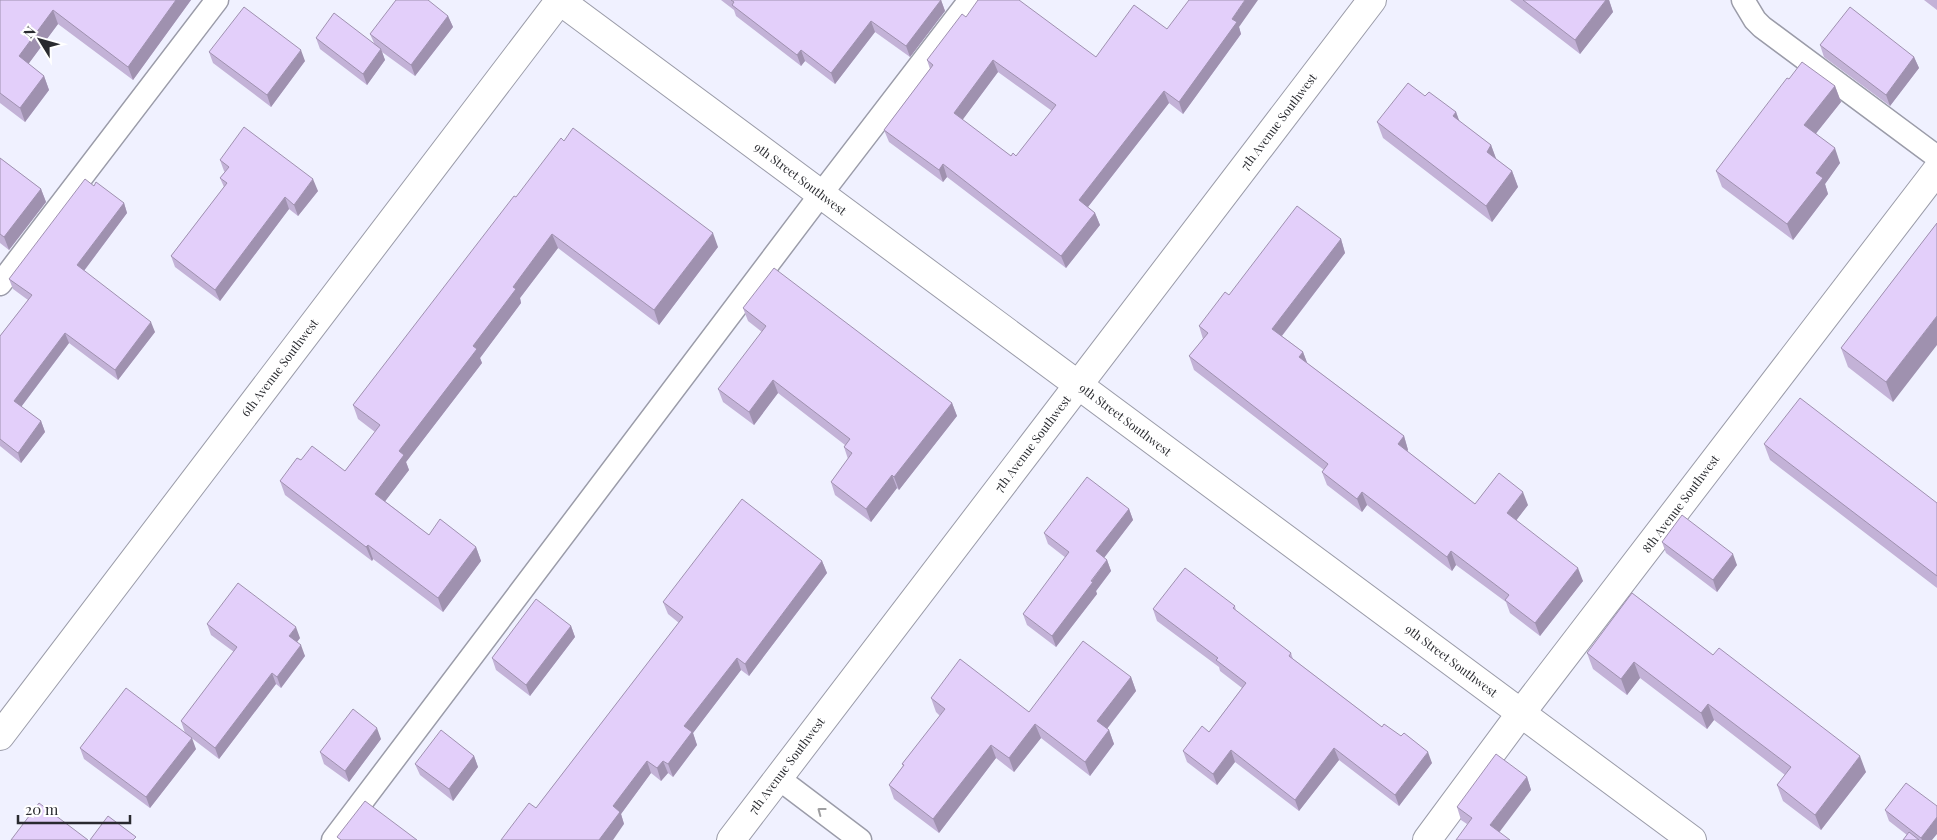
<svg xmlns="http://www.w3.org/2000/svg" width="1937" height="840" font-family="'Playfair Display',serif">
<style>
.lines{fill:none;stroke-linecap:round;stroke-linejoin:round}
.lane-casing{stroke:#9b9ca9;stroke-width:25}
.street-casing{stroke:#9b9ca9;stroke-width:30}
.secondary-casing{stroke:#9b9ca9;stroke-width:30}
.lane{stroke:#fff;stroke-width:22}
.street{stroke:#fff;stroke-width:28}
.secondary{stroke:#fff;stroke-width:28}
.wall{fill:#c3b2d7;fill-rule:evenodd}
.shaded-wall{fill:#9f91af}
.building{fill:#e3cffa;stroke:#9f91af;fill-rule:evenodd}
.oneway{stroke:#9f9fa1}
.labels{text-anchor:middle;stroke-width:5;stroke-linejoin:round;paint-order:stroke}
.street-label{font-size:12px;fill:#292a2f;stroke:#fff}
</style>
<rect width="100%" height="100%" fill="#f0f1ff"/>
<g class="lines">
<g class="lane-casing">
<path id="lane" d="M1743,0l12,20 7,7 175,130
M0,284l217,-284
M778,778l82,62
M333,840l488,-646 149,-194"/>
</g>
<g class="street-casing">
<path id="street" d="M0,736l560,-736
M1427,840l94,-127 416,-543"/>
</g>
<g class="secondary-casing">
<path id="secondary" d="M559,0l1133,840
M731,840l641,-840"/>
</g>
<use href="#lane" class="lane"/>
<use href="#street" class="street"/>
<use href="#secondary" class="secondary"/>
</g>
<path class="wall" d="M0,0h191l-58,80 -75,-56 -30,40 16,12 5,14 -24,32 -25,-19z
M721,0h220l4,11 -35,46 -35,-25 -40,52 -30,-23 -4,5 -65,-50 -2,-6z
M1510,0h99l4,12 -33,42z
M1924,0h13v10z
M448,16l5,11 -38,49 -33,-24 3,8 -18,25 -47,-36 -4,-11 58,5 -4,-9z
M966,17l130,40 71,-28 72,-2 2,7 -58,80 -14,-11 -81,104 7,6 5,12 -34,43 -119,-91 -4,5 -54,-40 -5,-12 46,-61 -3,-9zM998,72l54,39 -36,45h-5l-49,-36z
M1820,45l94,12 5,11 -29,38 -66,-49z
M209,52l96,9 -34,46 -58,-44z
M1789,79l46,7 6,16 -25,31 24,30 -15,21 3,10 -35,46 -71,-53 -6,-16z
M1425,96l31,16 3,9 32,24 5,14 16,12 6,16 -26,35 -109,-84 -6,-16z
M0,158l41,31 5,13 -37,48 -9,-7z
M220,160l98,31 -20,25 -9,-7 -69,92 -45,-34 -4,-11 53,-69 -4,-9 5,-6 -1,-1z
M516,197l202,50 -59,78 -101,-77 -38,50 1,5 -41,55 2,5 -76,99 3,8 -24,31 44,34 47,12 5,14 -38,51 -70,-53 -1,2 -87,-66 -5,-14 21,-21 44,11 30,-39 -17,-13 -5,-14z
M124,203l3,10 -43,58 71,61 -37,48 -49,-37 -48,64 20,14 4,11 -24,31 -21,-17v-110l28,-36 -15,-11 -4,-10z
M1937,223l-44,179 -45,-35 -7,-19z
M1341,239l4,14 -63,83 21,16 4,11 97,73 4,14 -1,1 68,53 53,1 -12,15 67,61 -43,55 -30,-23 -4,-11 -50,-37 -4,6 -85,-66 -5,7 -35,-27 -5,-13 2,-2 -130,-100 -5,-14 14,-17 -4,-13 30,-31z
M743,308l209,95 5,13 -58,74 -2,-2 -26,34 -36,-27 -4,-13 17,-23 -4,-12 1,-2 -67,-52 -24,32 -31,-23 -5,-13 44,-57 -14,-11z
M1764,444l173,59v85l-167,-128z
M1129,509l4,11 -29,38 3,2 4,11 -15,20 1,3 -41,53 -29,-22 -4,-11 43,-56 -18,-14 -4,-11z
M1662,542l75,23 -20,27 -51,-39z
M822,561l5,12 -78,103 -8,-6 -48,63 4,12 -24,32 -5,-4 -7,8 -10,-8 -30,41 3,10 -88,-16 143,-185 -11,-9 -5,-12z
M1632,593l234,179 -45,58 -38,-29 -6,-16 8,-10 -71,-55 -7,9 -67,-51 -13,17 -34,-26 -6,-16z
M1235,606l1,5 55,42 2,6 89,68 50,36 -33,43 -60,-46 -40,51 -64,-49 -18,23 -30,-23 -4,-11 26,-19 33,-44 -22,-17 -1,-4 -62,-46 -4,-12z
M207,624l93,14 -3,4 8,14 -24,32 -5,-4 -57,75 -34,-26 -4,-12 53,-69 -23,-17z
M571,626l4,11 -45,59 -34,-26 -4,-12z
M1131,677l5,14 -29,38 2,1 5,14 -24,32 -49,-38 -27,34 -18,-14 -57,75 -45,-34 -5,-14 14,-19 -1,-2 38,-48 -4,-4 -5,-14 98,14z
M381,739l-32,43 -25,-18 -4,-12z
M80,748l116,1 -46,59 -66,-49z
M474,756l4,11 -25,34 -33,-26 -5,-11z
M1527,777l4,13 -64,34 -6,-4 -4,-13z
M1885,810l47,30h-29l4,-5 -18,-14z"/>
<path class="shaded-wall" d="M176,0h15l-58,80 -5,-13z
M941,0l4,11 -35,46 -4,-11z
M1245,0h13l-19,27 2,7 -58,80 -4,-12 53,-83z
M1606,0h3l4,12 -33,42 -5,-14z
M53,10l5,14 -34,46 -5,-14z
M448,16l5,11 -38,49 -4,-11z
M871,21l4,11 -40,52 -4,-11z
M381,49l4,11 -18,25 -4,-11z
M301,50l4,11 -34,46 -4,-12z
M801,50l4,11 -4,5 -4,-11z
M1914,57l5,11 -29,38 -4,-11z
M993,60l5,12 -40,54 -4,-13z
M44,76l5,14 -24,32 -5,-14z
M1835,86l6,16 -31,39 -6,-16z
M1164,91l5,12 -85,109 -5,-12z
M1456,112l6,16 -9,-12z
M1491,145l6,16 -10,-9z
M1835,148l5,15 -15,21 3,10 -35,46 -6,-16 29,-51z
M943,164l4,13 -4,5 -4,-12z
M1512,171l6,16 -26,35 -6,-16z
M313,179l5,12 -20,25 -4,-11z
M41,189l5,13 -37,48 -5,-13z
M285,197l4,12 -69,92 -5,-11z
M124,203l3,10 -47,63 -3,-11z
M1095,213l5,12 -34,43 -5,-12z
M713,233l5,14 -59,78 -5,-15z
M552,234l6,14 -38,50 1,5 -41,55 2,5 -76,99 3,8 -29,38 -5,-14 24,-43 114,-164z
M1341,239l4,14 -68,89 -5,-13z
M1937,316v29l-44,57 -7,-20z
M151,322l4,10 -37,48 -3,-10z
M65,333l4,10 -51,68 -4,-10z
M1303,352l5,13 -9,-8z
M773,380l5,13 -24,32 -5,-13z
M952,403l5,13 -58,74 -5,-13z
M41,421l4,11 -24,31 -3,-10z
M1404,436l4,14 -5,7 -5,-13z
M892,475l5,13 -26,34 -5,-13z
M1362,492l5,13 -5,7 -5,-13z
M1523,492l5,13 -16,21 -5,-13z
M1129,509l4,11 -33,43 -4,-12z
M368,545l5,14 -1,2 -6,-14z
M476,547l5,14 -38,51 -5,-14z
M1451,551l5,14 -4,6 -5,-14z
M1733,554l4,11 -20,27 -4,-12z
M1107,560l4,11 -15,20 1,3 -41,53 -4,-11z
M822,561l5,12 -78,103 -4,-12z
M1578,568l5,13 -43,55 -5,-13z
M571,626l4,11 -45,59 -4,-11z
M296,627l4,11 -7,9 -4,-11z
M301,645l4,11 -24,32 -4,-11z
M737,658l4,12 -48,63 4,12 -24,32 -5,-13 16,-38z
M1634,662l6,16 -13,17 -6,-16z
M272,673l4,11 -57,75 -4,-11z
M1131,677l5,14 -34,44 -5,-14z
M1708,704l6,16 -7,9 -6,-16z
M1035,724l6,14 -27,34 -5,-14z
M377,728l4,11 -32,43 -4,-11z
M1109,730l5,14 -24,32 -5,-14z
M192,738l4,11 -46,59 -4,-11z
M991,745l5,13 -57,75 -6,-14z
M1334,748l5,12 -40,51 -4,-11z
M1231,750l4,12 -18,23 -4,-11z
M1428,752l4,11 -33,43 -4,-11z
M474,756l4,11 -25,34 -4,-12z
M1860,756l6,16 -45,58 -6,-15z
M647,761l4,12 -30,41 3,10 -11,16h-14l14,-34z
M663,761l5,12 -7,8 -4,-13z
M1527,777l4,13 -36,48 -5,-13z
M1937,817v17l-5,6h-10l-1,-2z"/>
<path class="building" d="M0,0h176l-48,67 -75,-57 -34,46 25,20 -24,32 -20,-15z
M396,0h32l20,16 -37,49 -41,-31z
M731,0h210l-35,46 -35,-25 -40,52 -30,-23 -4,5 -65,-50 2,-3z
M978,0h41l77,57 38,-52 33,24 22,-29h56l-13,19 5,3 -58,80 -15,-11 -85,109 16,13 -34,43 -118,-92 -4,6 -55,-40 49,-65 -6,-5 35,-46 4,3zM993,60l63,45 -40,51 -3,-3 -2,3 -57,-43z
M1523,0h83l-31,40z
M244,7l57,43 -34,45 -58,-43z
M1850,7l64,50 -28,38 -66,-50z
M334,13l47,36 -18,25 -47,-36z
M1802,62l33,24 -31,39 31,23 -19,25 7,5 -36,46 -71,-53 71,-93 2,1z
M1408,83l17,13 4,-4 27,20 -3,4 38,29 -4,7 25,19 -26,35 -109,-84z
M244,127l69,52 -19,26 -9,-8 -70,93 -44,-34 56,-73 -7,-5 9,-11 -9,-7z
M573,128l140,105 -59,77 -102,-76 -39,53 3,2 -43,57 4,3 -78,102 5,4 -29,39 54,41 11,-16 36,28 -38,51 -70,-53 -2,2 -86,-66 17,-23 4,2 11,-14 33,25 35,-46 -27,-20 161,-209 2,1 45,-59 3,3z
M0,158l41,31 -37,48 -4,-3z
M85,179l9,7 2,-4 28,21 -47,62 74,57 -36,48 -50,-37 -51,68 27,20 -23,32 -18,-14v-103l32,-41 -23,-16z
M1297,206l44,33 -69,90 31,23 -4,5 105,79 -6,8 77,60 24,-31 24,19 -16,21 71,55 -43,55 -30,-23 4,-5 -58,-44 -4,6 -85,-65 -5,7 -35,-27 6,-8 -139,-108 19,-23 -9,-7 26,-34 4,3z
M1937,223v93l-51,66 -45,-34z
M774,268l178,135 -58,74 -2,-2 -26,34 -35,-27 21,-29 -8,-6 6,-8 -77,-59 -24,32 -31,-23 48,-63 -23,-18z
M1800,398l137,105v73l-173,-132z
M1087,477l42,32 -33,42 11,9 -16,21 2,1 -41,54 -29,-22 46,-62 -25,-19z
M742,499l80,62 -77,103 -8,-6 -53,68 8,6 -24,32 -5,-3 -6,7 -10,-7 -34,45 7,6 -21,28h-98l28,-37 7,5 147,-191 -20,-15z
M1682,515l51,39 -20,26 -51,-38z
M1185,568l50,38 -2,2 58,45 -2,3 93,71 2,-3 17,12 3,-3 24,19 -33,43 -61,-47 -39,52 -64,-50 -18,24 -30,-23 19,-25 7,6 37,-49 -30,-23 2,-2 -65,-49z
M238,583l58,44 -7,9 12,9 -24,32 -5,-4 -57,75 -34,-27 56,-74 -30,-23z
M1632,593l81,62 6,-7 141,108 -45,59 -38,-30 14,-18 -83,-63 -7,9 -67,-51 -13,17 -34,-26z
M536,599l35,27 -45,59 -34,-27z
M1083,641l48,36 -34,44 12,9 -24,32 -50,-38 -26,34 -18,-13 -58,74 -44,-34 15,-20 -2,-1 43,-55 -14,-11 29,-39 69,53z
M126,688l66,50 -46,59 -66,-49z
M353,709l24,19 -32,43 -25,-19z
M441,730l33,26 -25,33 -34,-25z
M1496,754l31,23 -37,48 20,15h-54l16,-22 -15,-11z
M1906,783l31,23v11l-16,21 -36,-28z
M365,801l52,39h-76l-4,-3z
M39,803l49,37h-77z
M108,816l28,21 -3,3h-43z
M1909,832l10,8h-16z"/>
<defs><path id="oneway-chevron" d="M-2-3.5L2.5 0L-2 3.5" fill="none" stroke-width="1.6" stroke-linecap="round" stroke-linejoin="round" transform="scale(1.25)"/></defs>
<use class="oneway" href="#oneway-chevron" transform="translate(821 811) rotate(-143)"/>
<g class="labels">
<g class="street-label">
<text transform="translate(1279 122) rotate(-53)" y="4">7th Avenue Southwest</text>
<text transform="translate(800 179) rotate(37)" y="4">9th Street Southwest</text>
<text transform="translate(280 368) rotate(-53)" y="4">6th Avenue Southwest</text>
<text transform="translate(1125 420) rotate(37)" y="4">9th Street Southwest</text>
<text transform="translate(1033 444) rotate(-53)" y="4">7th Avenue Southwest</text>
<text transform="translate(1681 504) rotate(-53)" y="4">8th Avenue Southwest</text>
<text transform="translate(1451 661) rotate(37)" y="4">9th Street Southwest</text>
<text transform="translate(787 766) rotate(-53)" y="4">7th Avenue Southwest</text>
</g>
</g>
<g transform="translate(40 40) rotate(307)" stroke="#ffffff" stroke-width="4" paint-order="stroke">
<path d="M0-4L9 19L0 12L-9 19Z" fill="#292a2f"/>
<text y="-8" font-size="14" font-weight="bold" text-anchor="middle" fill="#292a2f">N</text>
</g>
<path d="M18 815v8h112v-8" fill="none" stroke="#292a2f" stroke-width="2.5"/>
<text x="25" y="815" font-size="15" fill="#292a2f" stroke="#ffffff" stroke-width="4" paint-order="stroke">20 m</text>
</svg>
